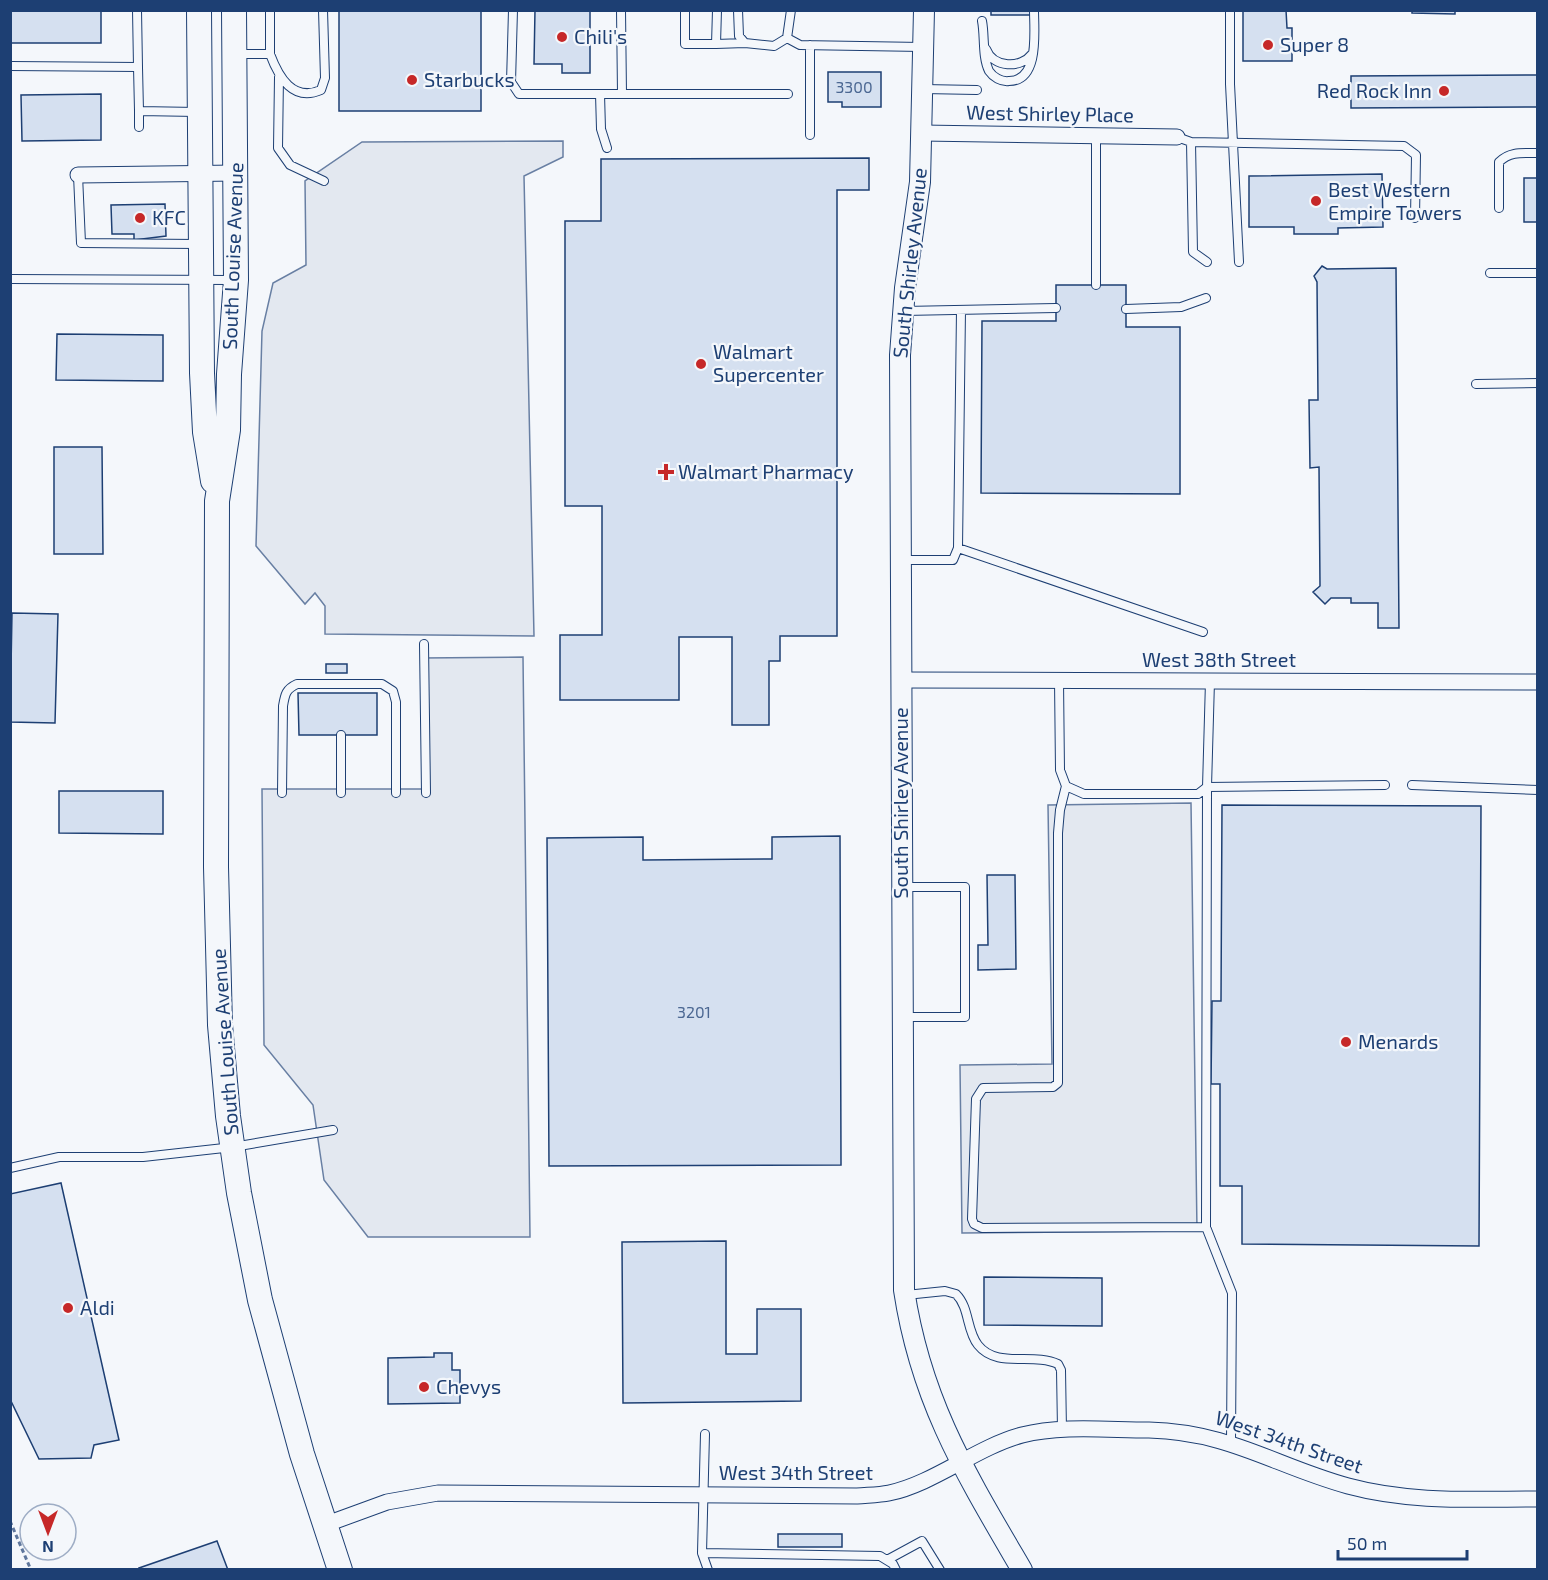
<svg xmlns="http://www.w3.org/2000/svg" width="1548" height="1580" font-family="'Exo 2',sans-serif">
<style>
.parking{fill:#e3e8f0;stroke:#687fa3;stroke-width:1.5}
.building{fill:#d5e0f0;stroke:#1d3f73;stroke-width:1.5}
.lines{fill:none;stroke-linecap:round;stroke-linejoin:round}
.service-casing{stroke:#1d3f73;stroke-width:10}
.minor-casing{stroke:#1d3f73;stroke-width:17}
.tertiary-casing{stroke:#1d3f73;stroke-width:22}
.primary-casing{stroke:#1d3f73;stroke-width:26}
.path{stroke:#5e769c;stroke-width:3;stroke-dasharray:4.5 3;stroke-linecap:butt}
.service{stroke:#f4f7fb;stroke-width:8}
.minor{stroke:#f4f7fb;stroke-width:15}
.tertiary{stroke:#f4f7fb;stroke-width:20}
.primary{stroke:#f4f7fb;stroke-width:24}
.poi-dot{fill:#c62828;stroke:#f4f7fb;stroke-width:2}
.labels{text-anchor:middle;stroke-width:4.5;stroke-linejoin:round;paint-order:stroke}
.number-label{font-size:16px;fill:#4b6792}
.poi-label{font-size:20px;fill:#1d3f73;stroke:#f4f7fb;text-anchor:start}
.street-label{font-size:20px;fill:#1d3f73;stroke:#f4f7fb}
</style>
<rect width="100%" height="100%" fill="#f4f7fb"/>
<path class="parking" d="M563,141v16l-39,19 10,460 -209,-2v-28l-10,-13 -10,11 -49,-58 6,-215 11,-48 33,-18 -1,-84 57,-39z
M523,657l7,580h-162l-44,-57 -11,-75 -49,-60 -2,-256h161l-2,-131z
M1191,803l6,428 -235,2 -2,-168 92,-1 -4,-259z"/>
<path class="building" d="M10,10h91v33h-91z
M339,10h142v101h-142z
M535,10h55v63h-28v-9h-28z
M991,10h40v5h-40z
M1243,10h43l1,18h5v33h-49z
M1412,10h43v4l-43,-1z
M828,72h53v35h-39v-5h-14z
M1538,75v32l-187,1v-32z
M101,94v46l-79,1 -1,-46z
M869,158v32h-32v446h-57v25h-11v64h-37v-88h-53v63h-119v-65h42v-129h-37v-285h36v-62z
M1382,174l1,53 -45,1v6h-44v-7h-45v-51z
M1524,178h14v44h-14z
M165,204l1,32 -32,4v-6h-22l-1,-29z
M1322,266l5,3 69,-1 3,360h-21v-25h-27v-5h-20l-6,6 -12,-12 7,-6 -1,-119 -9,1 -1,-68h9l-1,-118 -3,-6z
M1056,285h70v42h54v167l-199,-1 1,-172h74z
M57,334l106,1v46l-107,-1z
M54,447h48l1,107h-49z
M12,613l46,1 -3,109 -45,-1z
M326,664h21v9h-21z
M298,693h79v42h-78z
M59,791h104v43l-104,-1z
M1222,805l259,1 -2,440 -237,-2v-58h-22v-102h-9l1,-83h9z
M840,836l1,329 -292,1 -2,-328 96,-1v23l129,-1v-22z
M987,875h28l1,94 -38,1v-25h10z
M61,1183l58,257 -25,5 -3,13 -52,1 -29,-60v-205z
M726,1241v113h31v-45h44v92l-178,2 -1,-161z
M984,1277l118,1v48l-118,-1z
M434,1353h18v17h8v33l-72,1v-46l46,-1z
M778,1534h64v13h-64z
M217,1541l11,29h-88l-1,-2z"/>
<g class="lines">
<g class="service-casing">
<path id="service" d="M137,10l1,57
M513,10l-2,72 8,12h103l-1,-84
M685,10v34h31
M717,10l-1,34 29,-1
M738,10l1,26 6,7 29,3 13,-8 4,-28
M1230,10v74l9,178
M982,21c3,15 0,36 7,50 4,6 12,11 20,10 31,0 25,-50 25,-71
M787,38l13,7 122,2
M810,45v90
M986,49c7,19 35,20 46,5
M237,54h33v-44
M270,54c9,24 23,48 51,36l4,-12 -2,-68
M10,66l128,1 1,44 58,1
M279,77l-1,71 12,17 34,16
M923,89l54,1
M600,94l1,35 6,19
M622,94h166
M139,111v16
M1096,135v150
M1177,137l14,5 213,4 12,9 -1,63
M1191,142l2,110 14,10
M78,175l3,68 116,1
M1499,208v-46c11,-11 24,-9 39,-9
M1490,273h48
M10,279l221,1
M1126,309l55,-2 25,-9
M904,311l152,-3
M1476,384l62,-1
M958,548l245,84
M903,560h50l5,-12 3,-238
M424,644l2,149
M1059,680l1,90 6,16 18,8h114l9,-7 3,-106
M341,735v58
M1412,785l126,5
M1066,786l-6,24 -2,23v250l-5,4 -70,1 -7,11 -4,120 2,5 8,4 224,-1
M282,793l1,-87c2,-12 3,-17 14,-22h85l11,7 3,11v91
M903,887h62v130h-62
M10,1168l49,-11h84l90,-10 100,-17
M906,1295l39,-4 11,3c14,14 10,36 22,51 19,24 55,7 80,19l3,6 1,60
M705,1434l-3,119 6,17
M1231,1442l1,-149 -26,-66 1,-440 178,-2
M702,1553l178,3 13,8 3,6
M887,1560l35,-19 18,29"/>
</g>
<g class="minor-casing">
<path id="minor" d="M922,133l255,4
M78,175l159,-2
M901,680l637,2
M324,1525l63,-23 51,-9 419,3c11,-1 22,-1 32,-3 44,-9 88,-46 133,-58 39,-10 86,-5 127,-5 81,2 126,36 199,56 63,17 125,13 190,13"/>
</g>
<g class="tertiary-casing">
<path id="tertiary" d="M924,10l-4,172 -15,106 -5,67 4,935c17,112 62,184 118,280"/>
</g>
<g class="primary-casing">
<path id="primary" d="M199,10l3,363 3,59 8,49
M234,10l2,270 -7,94 -1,56 -11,71 -1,366 4,158 8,91 11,77 21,107 42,154 38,116"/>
</g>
<path class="path" d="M10,1521l21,49"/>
<use href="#service" class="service"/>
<use href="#minor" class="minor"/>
<use href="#tertiary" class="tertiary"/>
<use href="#primary" class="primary"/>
</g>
<g class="poi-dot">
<circle cx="562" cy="37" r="6"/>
<circle cx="1268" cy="45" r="6"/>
<circle cx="412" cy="80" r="6"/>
<circle cx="1444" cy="91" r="6"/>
<circle cx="1316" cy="201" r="6"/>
<circle cx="140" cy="218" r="6"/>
<circle cx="701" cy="364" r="6"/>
<path d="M663 463h6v6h6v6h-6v6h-6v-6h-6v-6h6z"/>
<circle cx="1346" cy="1042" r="6"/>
<circle cx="68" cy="1308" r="6"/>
<circle cx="424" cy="1387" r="6"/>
</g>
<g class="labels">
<g class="number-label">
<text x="854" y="93">3300</text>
<text x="694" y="1018">3201</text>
</g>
<g class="poi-label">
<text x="574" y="44">Chili's</text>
<text x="1280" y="52">Super 8</text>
<text x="424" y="87">Starbucks</text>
<text x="1432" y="98" text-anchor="end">Red Rock Inn</text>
<text x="1328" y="197">Best Western<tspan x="1328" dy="23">Empire Towers</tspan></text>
<text x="152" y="225">KFC</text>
<text x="713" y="359">Walmart<tspan x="713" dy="23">Supercenter</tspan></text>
<text x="678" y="479">Walmart Pharmacy</text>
<text x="1358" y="1049">Menards</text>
<text x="80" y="1315">Aldi</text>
<text x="436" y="1394">Chevys</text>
</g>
<g class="street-label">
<text transform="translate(1050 114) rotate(1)" y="7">West Shirley Place</text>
<text transform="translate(233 256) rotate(-88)" y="7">South Louise Avenue</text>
<text transform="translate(910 263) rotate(-84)" y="7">South Shirley Avenue</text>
<text x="1219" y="667">West 38th Street</text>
<text transform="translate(901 803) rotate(-90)" y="7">South Shirley Avenue</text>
<text transform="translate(225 1042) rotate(-94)" y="7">South Louise Avenue</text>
<text transform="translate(1289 1442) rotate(19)" y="7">West 34th Street</text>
<text x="796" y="1480">West 34th Street</text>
</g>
</g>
<rect width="1548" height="1580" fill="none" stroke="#1d3f73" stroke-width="24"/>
<g transform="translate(48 1532) rotate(180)"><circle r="28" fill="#f4f7fb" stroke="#9eadc5" stroke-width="1.5"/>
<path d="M0-4.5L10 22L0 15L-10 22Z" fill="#c62828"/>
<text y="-9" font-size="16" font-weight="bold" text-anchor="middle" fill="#1d3f73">N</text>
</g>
<path d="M1338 1550v9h129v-9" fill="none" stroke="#1d3f73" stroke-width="3"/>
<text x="1347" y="1550" font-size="18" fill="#1d3f73" stroke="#f4f7fb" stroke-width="4.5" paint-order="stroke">50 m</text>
</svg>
